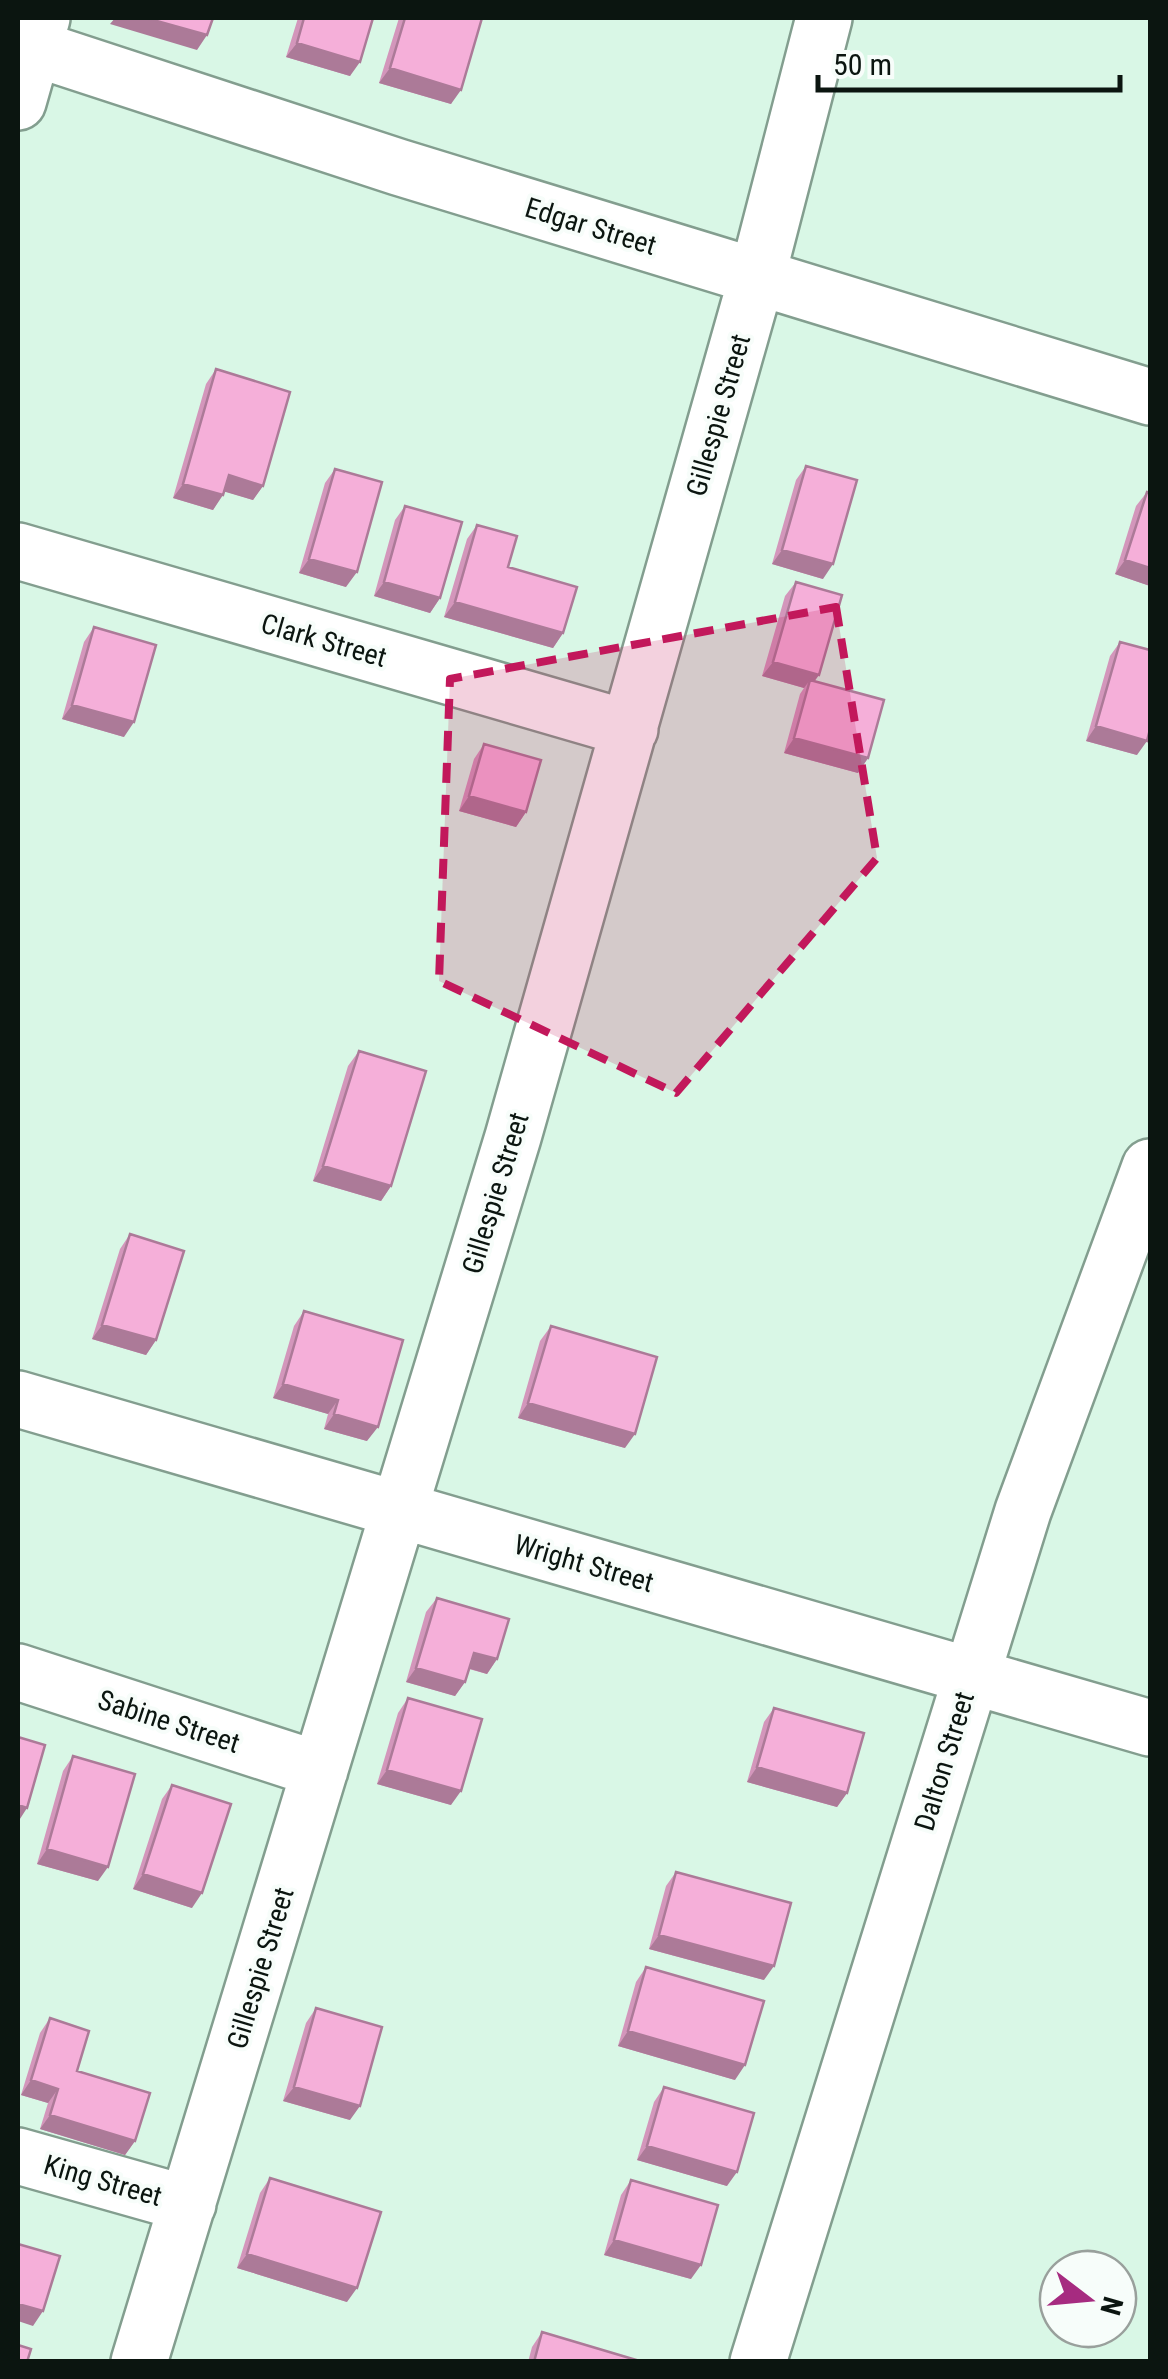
<svg xmlns="http://www.w3.org/2000/svg" width="1168" height="2379" font-family="'Roboto Condensed',sans-serif">
<style>
.lines{fill:none;stroke-linecap:round;stroke-linejoin:round}
.minor-casing{stroke:#839e8f;stroke-width:60}
.minor{stroke:#fff;stroke-width:55}
.wall{fill:#d396bb}
.shaded-wall{fill:#ac7a98}
.building{fill:#f5afd9;stroke:#ac7a98;stroke-width:2.5}
.marked{fill:#c2185b;fill-opacity:0.2;stroke:#c2185b;stroke-width:8;stroke-dasharray:20 12;stroke-linejoin:round}
.labels{text-anchor:middle;stroke-width:8;stroke-linejoin:round;paint-order:stroke}
.street-label{font-size:28px;fill:#0b1510;stroke:#f7fdfa}
</style>
<rect width="100%" height="100%" fill="#d9f7e6"/>
<g class="lines">
<g class="minor-casing">
<path id="minor" d="M34,48l364,119 752,230
M18,102l24,-84
M18,551l612,178
M18,1399l1132,329
M18,1672l302,98
M18,2156l170,48
M139,2362l374,-1225 244,-860 67,-259
M758,2362l265,-851 127,-344"/>
</g>
<use href="#minor" class="minor"/>
</g>
<path class="wall" d="M298,18h75l-23,58 -64,-19z
M399,18h83l-31,86 -72,-21z
M216,369l47,117 -10,14 -29,-9 -11,19 -40,-12 33,-114z
M806,466l17,113 -51,-15 24,-84z
M335,469l11,118 -47,-14 26,-90z
M1147,492l3,1v93l-35,-12 21,-68z
M405,506l35,92 -10,15 -56,-17 21,-76z
M477,525l31,42 55,66 -10,15 -109,-31 23,-78z
M796,582l19,99 53,77 -10,15 -74,-20 16,-59 4,-6 -42,-12 23,-80z
M94,627l30,110 -62,-18 22,-77z
M1120,642l17,113 -51,-14 24,-85z
M484,744l42,68 -10,15 -57,-16 15,-52z
M359,1051l32,135 -10,15 -68,-20 35,-115z
M130,1234l26,106 -10,15 -54,-16 28,-90z
M304,1311l63,130 -43,-12 4,-15 -55,-16 21,-72z
M551,1326l74,122 -107,-30 22,-77z
M437,1598l60,61 -10,15 -18,-5 -4,13 -10,14 -49,-14 20,-70z
M408,1698l43,107 -74,-21 21,-71z
M774,1708l73,85 -10,14 -90,-25 17,-60z
M73,1756l25,125 -61,-17 26,-93z
M172,1785l20,123 -59,-19 29,-90z
M676,1872l88,108 -115,-31 17,-63z
M646,1967l89,113 -117,-34 18,-64z
M316,2008l34,112 -67,-19 23,-78z
M50,2018l27,53 58,70 -10,14 -85,-26 8,-26 -27,-8 19,-62z
M664,2087l63,99 -90,-26 17,-58z
M270,2178l77,124 -110,-34 23,-75z
M631,2180l60,99 -87,-24 17,-60z
M542,2332l101,30h-115l4,-15z"/>
<path class="shaded-wall" d="M115,18h31l61,17 -10,15 -87,-26z
M297,43l63,19 -10,14 -64,-19z
M390,68l71,22 -10,14 -72,-21z
M229,475l34,11 -10,14 -34,-10z
M183,484l40,11 -10,15 -40,-12z
M782,550l51,14 -10,15 -51,-15z
M309,559l48,13 -11,15 -47,-14z
M1125,560l25,8v18l-35,-12z
M384,582l56,16 -10,15 -56,-17z
M455,602l108,31 -10,15 -109,-31z
M773,662l46,13 -10,14 1,-9 -6,8 -42,-12z
M72,705l62,17 -10,15 -62,-18z
M1096,726l51,15 -10,14 -51,-14z
M794,738l74,20 -10,15 -74,-20z
M469,796l57,16 -10,15 -57,-16z
M323,1166l68,20 -10,15 -68,-20z
M102,1325l54,15 -10,15 -54,-16z
M283,1384l55,16 -10,14 -55,-16z
M528,1403l107,31 -10,14 -107,-30z
M334,1414l44,13 -11,14 -43,-12z
M474,1653l23,6 -10,15 -23,-7z
M416,1668l49,14 -10,14 -49,-14z
M757,1767l90,26 -10,14 -90,-25z
M387,1770l74,21 -10,14 -74,-21z
M18,1805l9,3 -9,14z
M47,1849l61,18 -10,14 -61,-17z
M143,1874l59,19 -10,15 -59,-19z
M659,1935l115,31 -10,14 -115,-31z
M628,2031l117,34 -10,15 -117,-34z
M31,2080l27,9 -10,14 -27,-8z
M294,2087l66,19 -10,14 -67,-19z
M50,2115l85,26 -10,14 -85,-26z
M647,2146l90,26 -10,14 -90,-26z
M614,2240l87,25 -10,14 -87,-24z
M247,2254l110,34 -10,14 -110,-34z
M18,2304l25,7 -10,15 -15,-5z"/>
<path class="building" d="M146,18h67l-6,17z
M304,18h69l-13,44 -63,-19z
M405,18h77l-21,72 -71,-22z
M216,369l74,23 -27,94 -34,-11 -6,20 -40,-11z
M806,466l51,14 -24,84 -51,-14z
M335,469l47,13 -25,90 -48,-13z
M1147,492l3,1v75l-25,-8z
M405,506l57,16 -22,76 -56,-16z
M477,525l40,11 -9,31 69,20 -14,46 -108,-31z
M796,582l46,13 -23,80 -46,-13z
M94,627l62,18 -22,77 -62,-17z
M1120,642l30,8v79l-3,12 -51,-15z
M810,680l74,20 -16,58 -74,-20z
M484,744l57,16 -15,52 -57,-16z
M359,1051l67,20 -35,115 -68,-20z
M130,1234l54,17 -28,89 -54,-15z
M304,1311l99,29 -25,87 -44,-13 4,-14 -55,-16z
M551,1326l106,31 -22,77 -107,-31z
M437,1598l72,21 -12,40 -23,-6 -9,29 -49,-14z
M408,1698l74,21 -21,72 -74,-21z
M774,1708l90,25 -17,60 -90,-26z
M18,1737l27,8 -18,63 -9,-3z
M73,1756l62,18 -27,93 -61,-18z
M172,1785l59,19 -29,89 -59,-19z
M676,1872l115,31 -17,63 -115,-31z
M646,1967l118,34 -19,64 -117,-34z
M316,2008l66,19 -22,79 -66,-19z
M50,2018l39,13 -12,40 73,22 -15,48 -85,-26 8,-26 -27,-9z
M664,2087l90,26 -17,59 -90,-26z
M270,2178l111,34 -24,76 -110,-34z
M631,2180l87,25 -17,60 -87,-25z
M18,2244l42,12 -17,55 -25,-7z
M542,2332l101,30h-109z
M18,2345l13,4 -4,13h-9z"/>
<path class="marked" d="M836,607l41,251 -201,235 -237,-112 11,-302z"/>
<g class="labels">
<g class="street-label">
<text transform="translate(591 226) rotate(17)" y="10">Edgar Street</text>
<text transform="translate(718 415) rotate(-74)" y="10">Gillespie Street</text>
<text transform="translate(324 640) rotate(16)" y="10">Clark Street</text>
<text transform="translate(495 1193) rotate(-73)" y="10">Gillespie Street</text>
<text transform="translate(584 1563) rotate(16)" y="10">Wright Street</text>
<text transform="translate(169 1721) rotate(18)" y="10">Sabine Street</text>
<text transform="translate(944 1761) rotate(-73)" y="10">Dalton Street</text>
<text transform="translate(260 1968) rotate(-73)" y="10">Gillespie Street</text>
<text transform="translate(103 2180) rotate(16)" y="10">King Street</text>
</g>
</g>
<rect width="1168" height="2379" fill="none" stroke="#0b1510" stroke-width="40"/>
<g transform="translate(1088 2299) rotate(106)"><circle r="48" fill="#f7fdfa" stroke="#99a09c" stroke-width="2.5"/>
<path d="M0-8L18 38L0 25L-18 38Z" fill="#a62b80"/>
<text y="-15" font-size="28" font-weight="bold" text-anchor="middle" fill="#0b1510">N</text>
</g>
<path d="M818 75v15h302v-15" fill="none" stroke="#0b1510" stroke-width="5"/>
<text x="833" y="75" font-size="30" fill="#0b1510" stroke="#f7fdfa" stroke-width="8" paint-order="stroke">50 m</text>
</svg>
